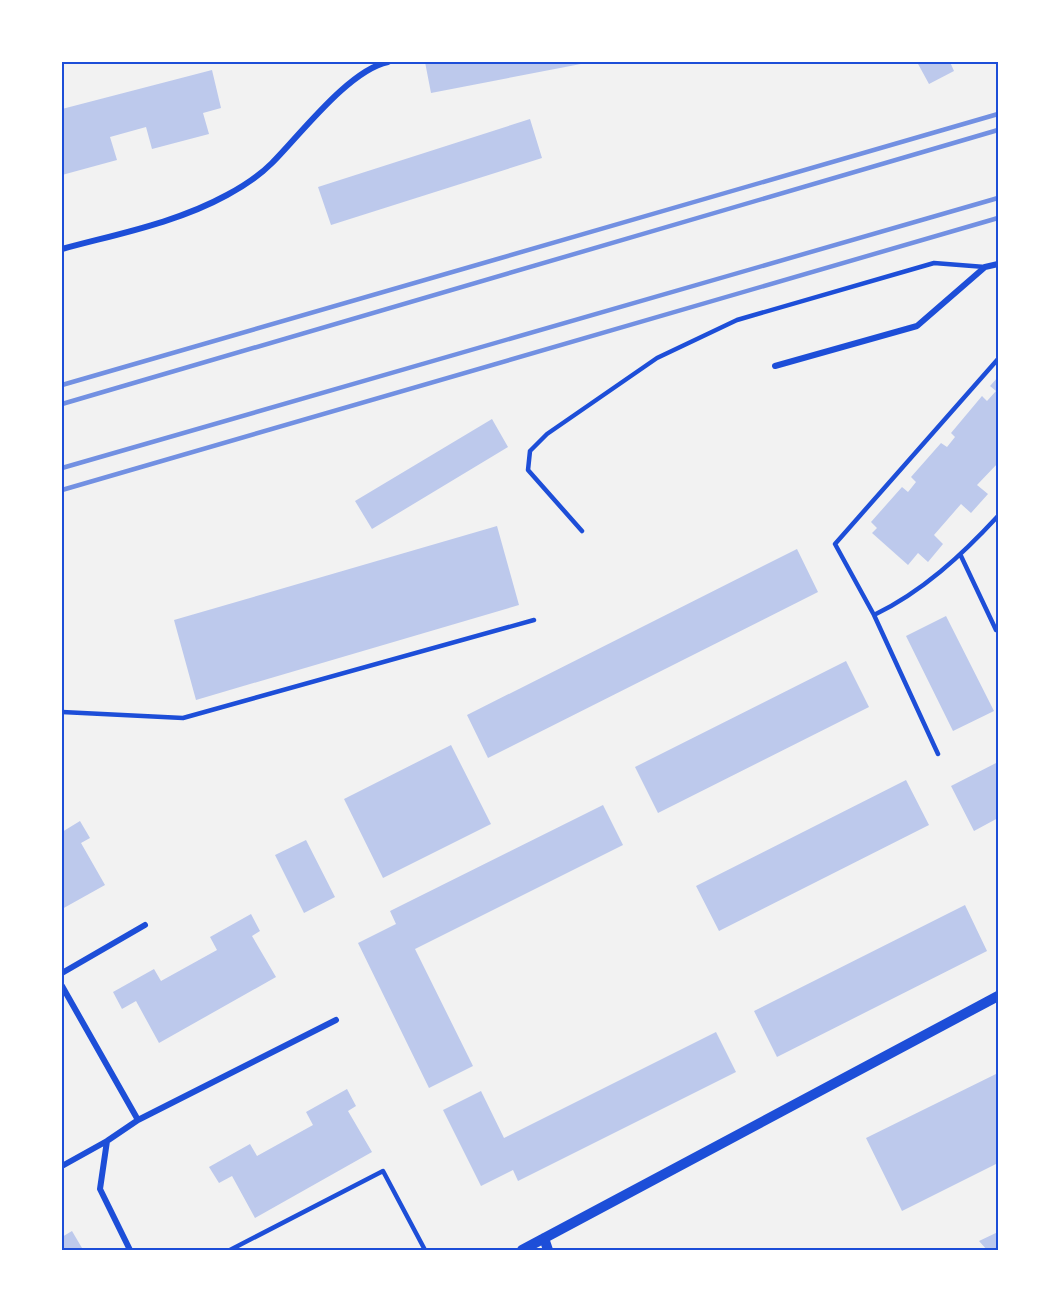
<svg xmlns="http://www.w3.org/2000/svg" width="1060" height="1312" font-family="'Fira Sans Condensed',sans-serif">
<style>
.building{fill:#bdc9ec}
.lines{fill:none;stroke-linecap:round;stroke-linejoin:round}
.service{stroke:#1d4ed8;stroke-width:4.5}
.minor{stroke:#1d4ed8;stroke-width:6}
.tertiary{stroke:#1d4ed8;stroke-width:10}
.rail{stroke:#7290e2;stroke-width:4.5}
.neatline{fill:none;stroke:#1d4ed8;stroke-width:2}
</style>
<rect width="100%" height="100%" fill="#f2f2f2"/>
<path class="building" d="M425,62h161v1l-155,30z
M917,62h33l4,9 -25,13z
M212,70l9,38 -18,5 6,21 -57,15 -6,-22 -36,10 7,23 -55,15v-66z
M530,119l12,39 -211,67 -13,-38z
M998,377v86l-21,22 11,9 -17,19 -10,-9 -27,31 9,9 -15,18 -10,-9 -10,12 -36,-32 5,-5 -6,-6 31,-35 6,5 8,-10 -5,-5 30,-34 6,4 8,-10 -4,-4 31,-37 5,5 9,-10 -6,-5z
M492,419l16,28 -136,82 -17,-28z
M497,526l22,79 -323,95 -22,-80z
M797,549l21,43 -330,166 -21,-43z
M946,616l48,95 -41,20 -47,-95z
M846,661l23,46 -211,106 -23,-46z
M451,745l40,79 -108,54 -39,-79z
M998,762v56l-24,13 -23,-45z
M906,780l23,45 -210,106 -23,-45z
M603,805l20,40 -208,104 58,117 -44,22 -71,-145 38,-19 -6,-13z
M80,821l10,17 -9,5 24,42 -43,24v-77z
M306,840l29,57 -31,16 -29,-58z
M965,905l22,46 -210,106 -23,-46z
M251,914l9,17 -8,5 24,41 -117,66 -23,-42 -14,8 -9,-17 41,-23 7,12 56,-31 -7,-13z
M716,1032l20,40 -218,109 -5,-11 -32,16 -38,-76 38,-19 23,47z
M998,1073v90l-96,48 -36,-73z
M347,1089l9,17 -8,5 24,41 -117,66 -23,-42 -13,7 -10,-16 41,-23 7,12 56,-31 -7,-13z
M72,1231l10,17 -20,2v-13z
M998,1232v18h-11l-8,-9z"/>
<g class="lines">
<path class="service" d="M582,531l-54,-61 2,-19 17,-17 110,-76 80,-38 197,-57 51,4
M961,556l35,74
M874,615c48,-23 88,-60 124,-99
M62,712l121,6 351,-98
M938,754l-64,-139 -39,-71 163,-185
M230,1250l153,-79 42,79"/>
<path class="minor" d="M62,249c55,-15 114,-26 165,-54 15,-8 33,-20 45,-32 28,-28 77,-93 116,-101
M775,366l142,-40 68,-59 13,-3
M62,973l83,-48
M62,986l76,134
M107,1141l-7,48 30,61
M62,1166l45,-25 31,-21 198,-100"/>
<path class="tertiary" d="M544,1238l4,12
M522,1250l476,-254"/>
<path class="rail" d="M62,385l936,-271
M62,404l936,-274
M62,468l936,-270
M62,490l936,-272"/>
</g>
<rect width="1060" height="1312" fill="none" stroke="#ffffff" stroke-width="126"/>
<rect x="63" y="63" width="934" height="1186" class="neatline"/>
</svg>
